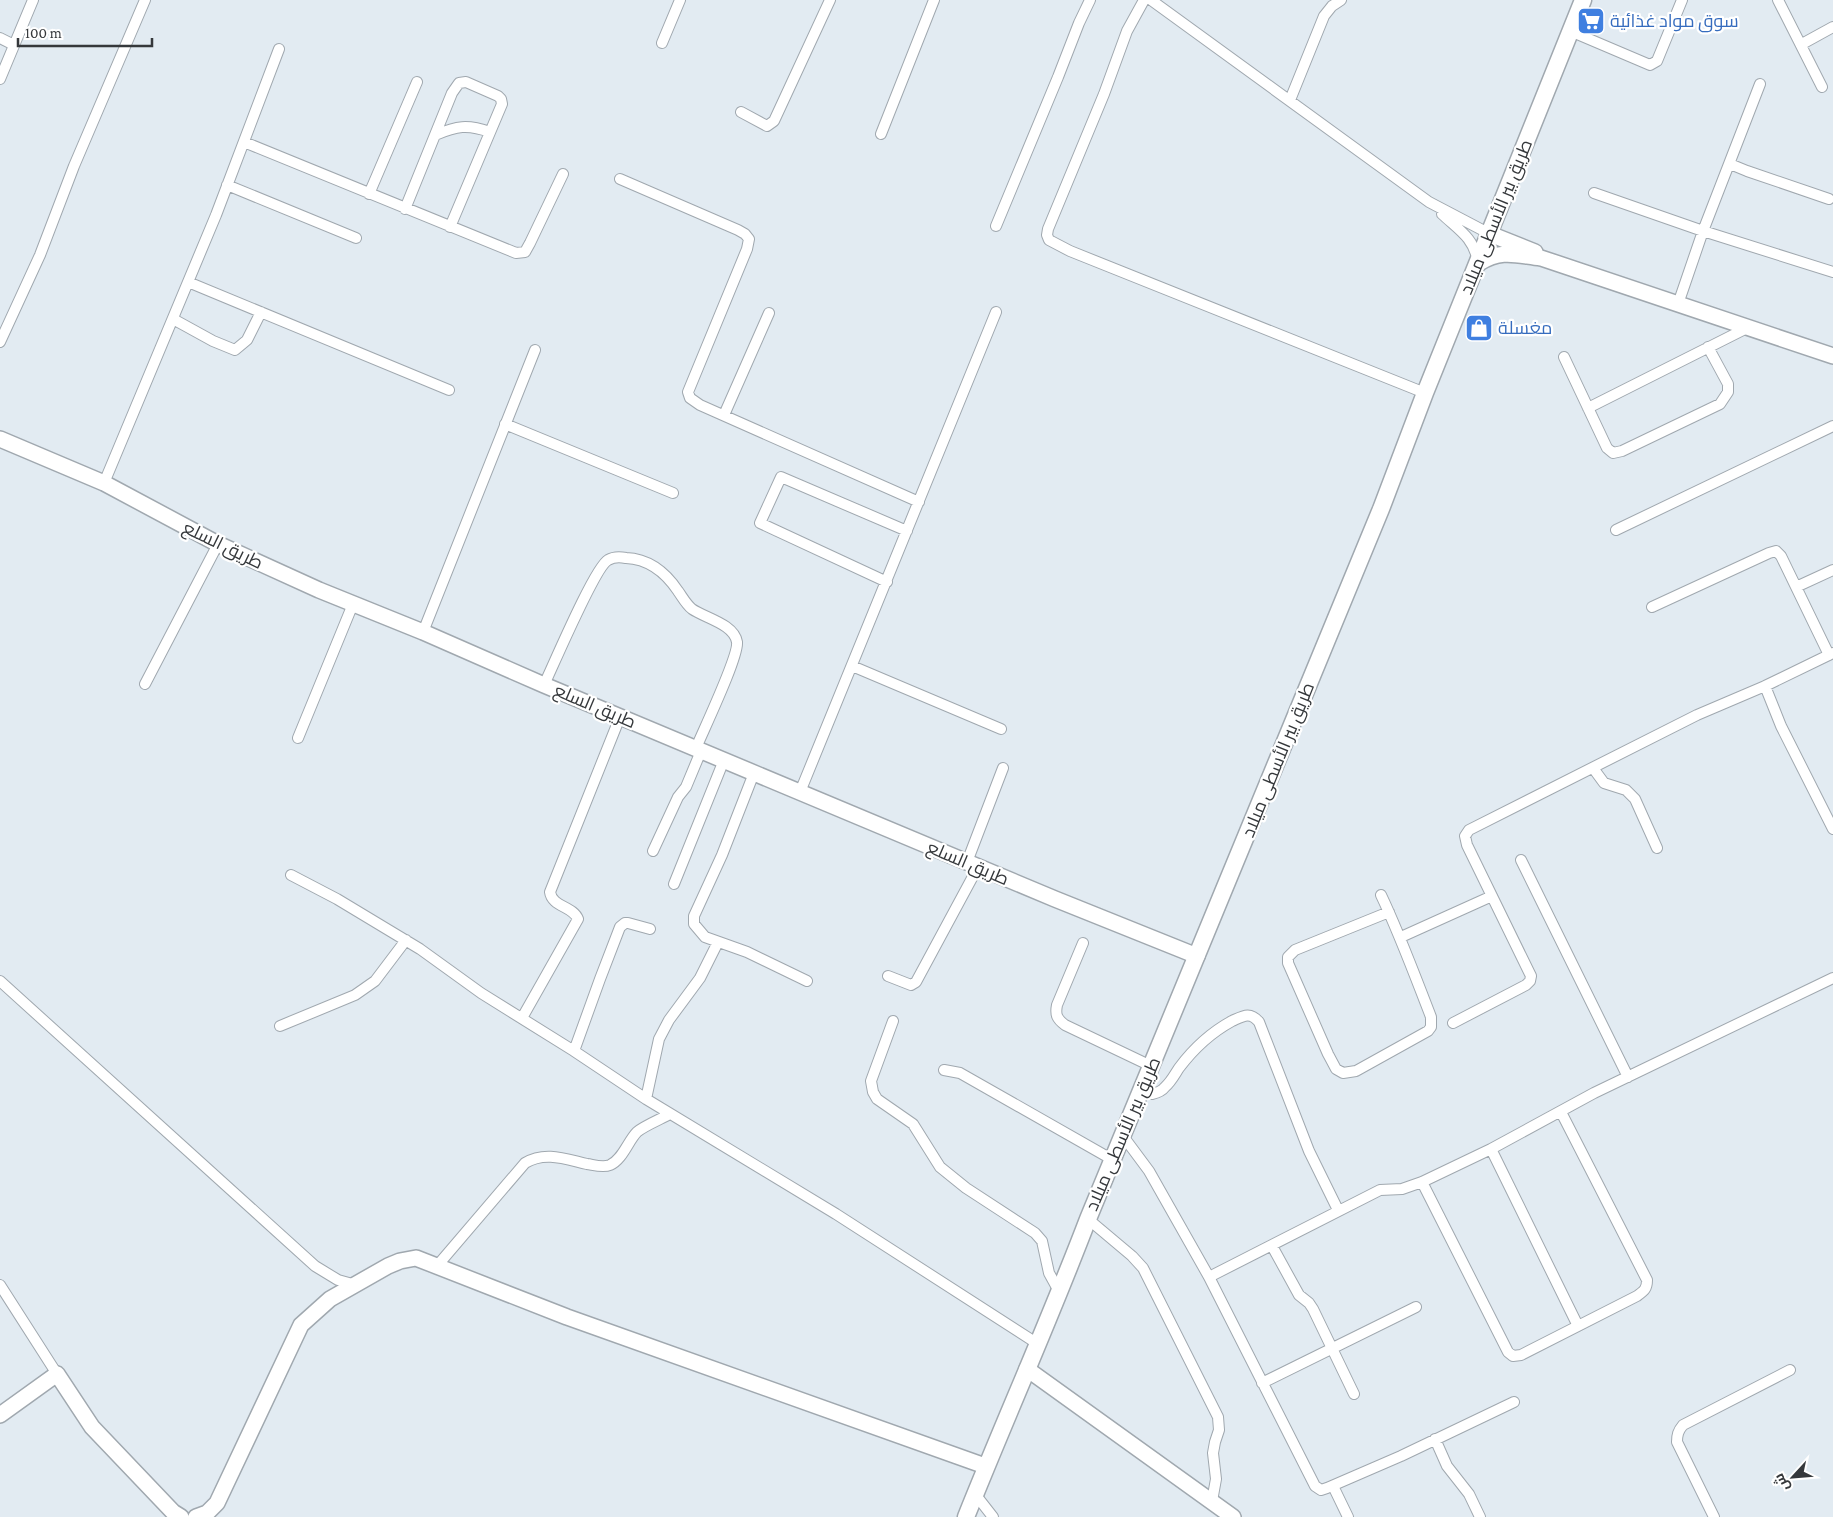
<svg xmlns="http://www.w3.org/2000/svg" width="1833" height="1517" font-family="'Crimson Pro',Cairo,serif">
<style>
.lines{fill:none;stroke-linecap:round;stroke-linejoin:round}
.street-casing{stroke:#a0a8af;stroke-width:12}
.secondary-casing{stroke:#a0a8af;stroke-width:18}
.primary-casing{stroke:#a0a8af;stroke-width:19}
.street{stroke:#fff;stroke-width:10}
.secondary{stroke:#fff;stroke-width:15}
.primary{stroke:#fff;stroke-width:16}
.labels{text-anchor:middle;stroke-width:4.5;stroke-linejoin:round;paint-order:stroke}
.shop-label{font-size:18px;fill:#366cbe;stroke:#fff;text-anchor:start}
.street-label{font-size:18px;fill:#35383b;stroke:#fff}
</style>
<rect width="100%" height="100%" fill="#e2ebf2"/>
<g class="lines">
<g class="street-casing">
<path id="street" d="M1144,0l-17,31 -23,63 -56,135 -1,6 2,5 21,11 355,142
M1151,0l278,202 61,32
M1778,0l44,87
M1570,31l80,34 7,-4 25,-61
M0,38l14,7
M662,43l18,-43
M1802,44l31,-17
M0,79l33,-79
M1290,100l34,-84 8,-10 9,-6
M741,112l26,14 7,-5 56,-121
M881,134l53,-134
M435,135c22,-9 32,-11 55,-3
M244,142l272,111 9,-1 5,-9 33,-69
M1730,164l17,7 82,28
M620,179l118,51 7,4 4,5 -2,10 -59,143 2,6 10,7 219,97
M227,185l129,53
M1594,193l109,38 130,41
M369,194l48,-112
M405,209l47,-116 7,-10 7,-1 32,14 3,3 1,5 -52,123
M1442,214c17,16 31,23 36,47
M996,226l62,-149 21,-54 11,-23
M188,282l261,108
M1678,304l25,-73 57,-147
M173,319l40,22 22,9 12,-10 14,-28
M0,342l40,-87 34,-89 71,-166
M1564,357l43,91 6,5 9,-2 98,-47 8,-12v-8l-20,-37
M1588,408l159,-80
M724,415l45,-102
M505,424l168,69
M104,483l112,-268 63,-166
M1616,530l217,-104
M887,582l-127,-59 21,-46 126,54
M1796,587l37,-17
M1652,607l117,-54 7,-2 5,5 48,99
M423,632l112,-282
M852,666l149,63
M145,684l73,-140
M544,685c9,-19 51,-118 64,-125 5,-3 13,-3 18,-2 24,1 40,15 52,33 5,7 8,13 14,18 13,9 42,15 45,33 2,14 -34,89 -41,106
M1765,686l16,40 52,103
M298,738l55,-134
M1593,768l11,15 22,7 9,9 22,49
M754,773l-32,82 -28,61v8l11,13 42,15 60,29
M800,792l196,-480
M653,851l25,-54 8,-10 15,-36
M1521,860l107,217
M967,862l36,-94
M291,875l46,24 83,50 61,44 93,58 72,48 190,115 202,130
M674,884l50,-124
M1381,895c19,40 34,81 50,122v10l-3,4 -72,40 -13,2 -7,-4 -8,-15 -40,-91v-6l7,-7 94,-38
M1401,937l91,-41
M1083,943l-26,62c-2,10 0,14 8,20l86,41
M888,976l23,9 5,-3 62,-115
M0,981l315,285 23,14 18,5
M522,1018l56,-99c-5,-13 -26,-12 -28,-27l70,-175
M893,1021l-22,60 2,11 4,7 36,25 27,43 26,21 69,45 7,8 7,32 11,20
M1453,1023l73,-38 4,-4 1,-5 -64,-131 -2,-9 4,-6 228,-115 68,-29 68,-33
M280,1026l75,-31 20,-14 31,-41
M574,1051l26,-72 20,-52 5,-4h3l22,6
M944,1070l16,3 153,87
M1143,1087l9,7c5,-1 10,-3 13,-7 6,-5 10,-13 14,-19 15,-20 31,-35 53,-47 11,-5 18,-10 27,1l50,129 29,59
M646,1099l13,-60 10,-19 31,-42 18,-36
M1123,1136l26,35 60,106 106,209 6,4 6,-2 74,-32 113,-54
M1491,1149l87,177
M1422,1182l86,170 5,4 8,-1 116,-59c7,-5 10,-7 10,-16l-86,-168
M1088,1219l44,37 11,12 75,149 1,13 -4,12 -2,11 3,26 -4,22
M1272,1246l27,49 10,8 4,6 41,85
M437,1266l88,-103c20,-12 40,-4 62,1 7,1 16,4 23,1 13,-6 18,-24 27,-33 7,-6 24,-13 33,-18
M1209,1277l171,-87 22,-1 20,-7 69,-33 103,-56 239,-115
M0,1285l57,89
M1262,1383l154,-76
M1435,1439l12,27 22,28 11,23
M1333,1486l15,31
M975,1494l18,23
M1714,1517l-37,-75c0,-7 1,-11 6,-17l107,-55"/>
</g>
<g class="secondary-casing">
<path id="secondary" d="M1490,234l45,18
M1479,263c23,-14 36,-8 62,-5l292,98
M0,439l104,44 114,61 101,46 104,42 121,53 511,214 142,57
M1027,1369l206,148
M0,1415l57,-41 35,53 81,85 8,5
M196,1517l11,-4 10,-10 84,-178 29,-26 58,-33 12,-5 16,-3 151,59 418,149"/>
</g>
<g class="primary-casing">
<path id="primary" d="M966,1517c40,-100 84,-198 122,-298l293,-710 44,-116 158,-393"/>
</g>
<use href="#street" class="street"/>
<use href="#secondary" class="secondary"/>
<use href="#primary" class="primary"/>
</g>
<defs>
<g id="supermarket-square" transform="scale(1.4375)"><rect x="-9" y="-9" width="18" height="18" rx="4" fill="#3f7fe0" stroke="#fff"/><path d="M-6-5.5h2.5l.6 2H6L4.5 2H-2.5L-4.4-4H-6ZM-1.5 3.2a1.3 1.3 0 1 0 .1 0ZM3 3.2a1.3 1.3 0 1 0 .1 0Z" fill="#fff"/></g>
<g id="shop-square" transform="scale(1.4375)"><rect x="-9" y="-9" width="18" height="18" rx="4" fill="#3f7fe0" stroke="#fff"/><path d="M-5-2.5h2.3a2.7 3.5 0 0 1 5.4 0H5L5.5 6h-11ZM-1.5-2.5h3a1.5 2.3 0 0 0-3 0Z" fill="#fff"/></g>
</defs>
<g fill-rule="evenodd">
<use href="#supermarket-square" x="1591" y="21"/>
<use href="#shop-square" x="1479" y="328"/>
</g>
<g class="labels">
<g class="shop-label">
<text x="1610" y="27">سوق مواد غذائية</text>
<text x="1498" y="334">مغسلة</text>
</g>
<g class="street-label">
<text transform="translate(1496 217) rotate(-68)" y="6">طريق بير الأسطى ميلاد</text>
<text transform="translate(223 545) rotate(26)" y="6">طريق السلع</text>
<text transform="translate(595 706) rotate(23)" y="6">طريق السلع</text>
<text transform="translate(1278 760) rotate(-68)" y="6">طريق بير الأسطى ميلاد</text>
<text transform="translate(968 863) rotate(23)" y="6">طريق السلع</text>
<text transform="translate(1123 1134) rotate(-67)" y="6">طريق بير الأسطى ميلاد</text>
</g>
</g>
<g transform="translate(1793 1477) rotate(244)" stroke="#ffffff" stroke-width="4" paint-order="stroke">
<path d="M0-4L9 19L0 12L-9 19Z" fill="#35383b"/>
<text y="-8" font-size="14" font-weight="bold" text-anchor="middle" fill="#35383b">ش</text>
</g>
<path d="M18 38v8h134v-8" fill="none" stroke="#35383b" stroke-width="2.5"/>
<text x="25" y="38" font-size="15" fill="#35383b" stroke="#ffffff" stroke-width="4" paint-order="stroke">100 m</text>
</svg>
